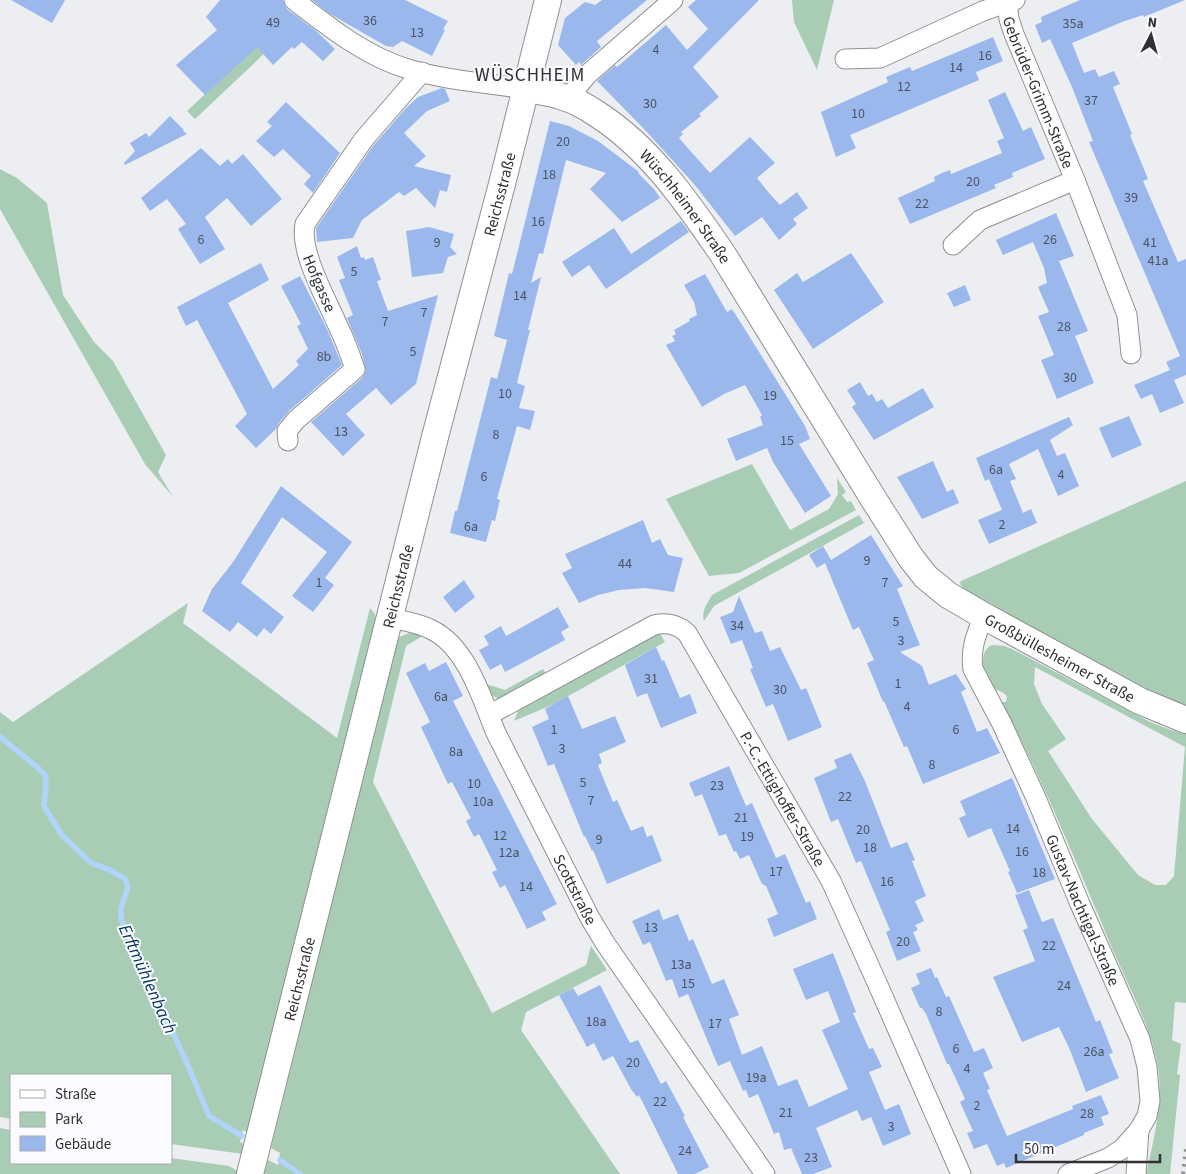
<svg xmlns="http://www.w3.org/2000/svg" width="1186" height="1174" font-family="'Source Sans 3',sans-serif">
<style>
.green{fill:#a8cdb4;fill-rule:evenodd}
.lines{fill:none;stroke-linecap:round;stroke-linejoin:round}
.stream{stroke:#b0d4fa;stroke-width:5.5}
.building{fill:#9bb8ed}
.street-casing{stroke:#8e9093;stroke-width:21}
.secondary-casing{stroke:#8e9093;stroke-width:28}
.street{stroke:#fff;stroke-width:19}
.secondary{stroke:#fff;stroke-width:26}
.rail{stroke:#919295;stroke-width:4;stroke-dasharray:2.5 5;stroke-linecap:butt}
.labels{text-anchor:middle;stroke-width:4;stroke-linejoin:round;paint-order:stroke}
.number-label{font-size:14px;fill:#4b5361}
.street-label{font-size:16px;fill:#303132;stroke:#fafbff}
.water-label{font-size:18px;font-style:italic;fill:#00325c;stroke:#fafbff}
.quarter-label{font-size:19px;letter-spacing:1px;fill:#303132;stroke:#fafbff}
</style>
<rect width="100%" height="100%" fill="#eceef2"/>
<path class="green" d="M792,0h42l-17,70 -23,-48z
M292,13l9,6 -106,100 -8,-8z
M0,169l17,9 30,25 16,92 31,47 19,19 53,94 -8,17 15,25 -28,-33 -145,-255z
M752,464l38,66 39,-21 9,-15 -1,-16 9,14 -4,3 5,7 4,-1 5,9 -117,63 -30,3 -43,-77z
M1186,481v229l-28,-11 -169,-93 -25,-17 -4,-5 1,-3z
M859,515l5,8 -150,83 -10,15c-3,-10 3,-17 8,-26z
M188,603l-5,20 154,115 33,-130 5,6v14l-127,505 -5,-3 -3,12 5,3 -2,9 -72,-10v-69h-160v44l-11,-2v-405l13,10z
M414,631l10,4 -18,11 -33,136 119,231 94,-48 5,-19 16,24 -81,42 -5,18 99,144h-356l4,-14 10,5 2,-12 -9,-5 126,-510z
M659,632l6,10 -111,62 -40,17 4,-10 8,-7z
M992,645l12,1 8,3 138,73 21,8 15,4v269l-11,-1 -3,38 9,4 -4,30 3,1 -10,99h-24c7,-32 16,-65 13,-98 -4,-42 -30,-88 -47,-128 -35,-83 -68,-167 -111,-246h5l1,-6c-5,-5 -9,-5 -14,-8 -10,-9 -16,-37 -1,-43zM1035,667l150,80 -11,129 -8,9h-11l-17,-10 -46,-56 -44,-68 18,-12 -24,-35 -8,-20z
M543,669l3,5 -44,25c-10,-1 -12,-6 -16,-15l19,6z
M0,1128l11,2v33h160v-5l58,8 10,6 -1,2h-238z"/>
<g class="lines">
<path class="stream" d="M0,737l37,30 8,8 1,9 -2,22 17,28 30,29 19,7 15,9 3,8 -7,21v11l68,149 20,48 33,20
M280,1160l20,14"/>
</g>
<path class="building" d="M11,0h54l-13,23z
M220,0h63l4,9 28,21 20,19 -12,12 -21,-19 -8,7 -2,-2 -19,18 -16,-18 -52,48 -29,-30 41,-35 -11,-13z
M312,0h93l43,21 -5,8 2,1 -13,26 -30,-15 -9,6 -7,-1 -56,-32z
M602,0h45l-50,41 4,6 -20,18 -2,-3 -3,3 -18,-20 7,-27 20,-16 10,3z
M696,0h63l-66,67 26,30 -20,17 2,2 -20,16 2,2 -4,4 31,35 40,-36 25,26 -18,15 12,15 11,12 17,-13 11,16 -15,11 4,5 -18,16 -17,-23 -27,19 -41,-52 -48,-53 -49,-50 18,-16 2,2 49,-42 21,25 21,-21 -20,-22z
M1080,0h105l-41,17 -1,-2 -21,7 -50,21 12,30 11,-4 4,8 15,-6 6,13 -7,3 19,47 -2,1 18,44 -5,2 35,81 8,-3v116l-12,5 10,23 -24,10 -8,-19 -11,5 -7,-14 36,-15 -4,-8 14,-6 -91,-214 4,-1 -21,-54 -22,-48 -8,4 -7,-18 7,-3 -1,-5z
M993,37l10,24 -27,11 3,8 -129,55 6,13 -20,9 -15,-45 67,-30 -2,-5 24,-10 2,4z
M442,88l3,1 5,12 -23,10 -23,22 22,23 -12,10 37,9 -4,17 -7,-2 -5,18 -19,-20 -12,8 -5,-4 -37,28 -9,18 -36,4 -1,-14 57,-82 33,-38 12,-11z
M1005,92l18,39 8,-4 14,32 -33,14 1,4 -19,8 2,3 -86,36 -12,-26 37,-17 -1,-4 8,-4 8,-3 1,4 51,-21 -5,-12 7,-3 -16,-38z
M286,102l54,51 -27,40 -9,-9 7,-8 -28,-27 -9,8 -18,-16 16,-15 -5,-4z
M170,116l14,14 -1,1 4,3 -62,31 -1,-2 11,-12 -5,-8 16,-10 3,4z
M550,121l19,5 29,15 41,31 -1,1 16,16 6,9 -38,24 -32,-33 16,-16 -40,-13 -23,94 -4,-1 -8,30 10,-6 -13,53h2l-13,53 8,3 -6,22 16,3 -5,19 -13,-4 -20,73 3,1 -5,21 -3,-1 -6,22 -36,-9 5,-22h2l34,-134 6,2 10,-39 -13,-4 15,-63 3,1z
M201,148l19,18 8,-7 4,5 11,-10 39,45 -31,27 -24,-28 -22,19 20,32 -25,15 -22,-35 8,-5 -19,-25 -17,12 -9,-13z
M1056,213l18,43 -15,5 29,70 -13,5 19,47 -37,16 -16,-39 13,-5 -16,-39 11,-4 -11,-25 9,-4 -3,-15 -11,-26 -30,13 -7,-15z
M681,221l8,11 -83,57 -17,-24 -17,12 -10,-15 52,-34 17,26z
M429,227l25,7 -4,13 7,7 -9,3 -5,16 -31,4 -6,-46z
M357,246l4,12 3,-1 1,3 8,-3 8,23 -4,1 11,30 50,-16 -22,89 -25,21 -15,-17 -30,26 19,21 -22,21 -32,-34 51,-44 4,-7 -4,-17 -15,-36 6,-3 -14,-35 6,-2 -8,-21z
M851,253l33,49 -71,47 -39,-59 23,-17 6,9z
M261,263l8,17 -41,23 45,86 26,-24 -3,-4 12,-12 -11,-23 4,-2 -20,-38 19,-10 27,53 15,36 -53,46 -11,13 -1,4 -21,20 -21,-22 12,-12 -50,-94 -11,6 -9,-19z
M705,274l22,38 5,-3 9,14 64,103 5,13 -11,5 32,52 -26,17 -32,-51 -6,-14 -31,13 -9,-22 36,-14 -3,-8 2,-2 -17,-30 -21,9 -22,13 -36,-62 9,-4 -3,-5 4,-2 -2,-4 16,-9 -1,-2 8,-4 -3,-13 -10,-17z
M965,285l6,15 -17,7 -7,-14z
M860,382l8,14 4,-2 5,8 5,-3 6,9 35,-20 11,19 -60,33 -22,-33 4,-3 -9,-14z
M1129,416l13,29 -30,13 -13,-30z
M1069,417l4,8 -23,15 7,16 8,-3 14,33 -21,10 -20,-47 -29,15 7,15 -6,2 13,32 8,-4 6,14 -48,21 -11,-24 24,-10 -13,-31 -4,2 -9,-23z
M933,461l14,31 6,-3 6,14 -37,16 -25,-42z
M281,486l71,56 -27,36 9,7 -21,27 -21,-16 35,-44 -45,-35 -41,66 43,34 -13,17 -7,-6 -7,9 -19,-15 -8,10 -28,-21 10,-22 21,-27z
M643,520l9,23 8,-4 8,16 15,3 -9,34 -29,-4 -26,2 -21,5 -19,8 -17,-30 10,-5 -7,-14z
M871,535l32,51 -6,3 23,56 -20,7 22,14 7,19 27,-11 10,15 -5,3 16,40 10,-4 13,25 -77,31 -16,-38 -3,1 -20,-46 -1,1 -16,-39 7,-3 -15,-33 -6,3 -28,-67 -8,5 -8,-13 14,-9 8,14z
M464,580l11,17 -20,16 -12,-16z
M739,596l16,37 7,-2 8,20 10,-4 21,43 5,-2 16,39 -34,14 -15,-37 -7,3 -16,-38 3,-1 -11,-28 -11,4 -11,-27 13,-5z
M558,607l11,20 -8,5 4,8 -60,32 -4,-8 -11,6 -11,-20 10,-5 -5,-9 17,-10 5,10z
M656,647l6,14 2,-1 16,38 10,-4 7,19 -36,15 -14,-35 -10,4 -12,-32z
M446,662l17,34 -10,5 104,203 -15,8 4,8 -19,9 -22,-44 -5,3 -8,-16 5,-2 -18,-36 -5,3 -8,-16 5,-3 -19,-36 -4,2 -27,-57 9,-5 -24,-49 19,-10 4,8z
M568,696l14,33 33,-13 11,26 -27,12 3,9 -4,2 15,37 4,-2 14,31 12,-5 4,11 5,-2 10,26 -55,23 -14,-34 -1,1 -7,-15 -1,1 -30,-73 -6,2 -16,-39 17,-8 -4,-10z
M851,753l14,28 26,67 16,-6 8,18 -3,1 14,35 -11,5 9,20 -9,4 3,5 -5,2 8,19 -24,10 -11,-29 4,-2 -29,-69 -5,2 -18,-44 -7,3 -17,-44 23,-10 -3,-8z
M729,766l17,40 6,-3 24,55 9,-4 21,49 4,-2 7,18 -43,18 -7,-18 11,-5 -12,-28 -4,-2 -13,-29 -9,4 -4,-8 -2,1 -8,-18 -7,2 -17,-42 -7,3 -6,-14z
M1012,778l43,101 -38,14 -9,-21 2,-1 -19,-43 -23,10 -9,-20 7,-3 -6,-14z
M1029,890l13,32 11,-4 43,104 4,-2 13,33 -4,1 10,24 -33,14 -16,-42 -11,-23 -37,15 -29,-65 42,-16 -12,-31 5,-2 -13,-33z
M659,909l4,11 15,-6 11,27 4,-2 19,45 12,-5 15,36 -10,4 13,36 20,-9 16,40 19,-7 12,28 39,-18 -26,-59 18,-8 -12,-31 -22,9 -13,-31 40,-16 23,59 -3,1 16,36 4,-1 9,19 -13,5 16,38 14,-6 12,30 -28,12 -12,-29 -9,4 -5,-11 -41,18 16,39 -19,7h-11l-11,-26 -7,2 -5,-18 -5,2 -16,-40 -9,4 -3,-8 -3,1 -13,-30 -12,5 -30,-72 -9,4 -7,-19 -6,2 -16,-39 -7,3 -11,-24z
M931,968l4,10 2,-1 9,20 3,-1 25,56 10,-4 9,20 -10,5 7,16 -3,1 20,46 66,-27 -1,-3 29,-11 8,19 -8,3 3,8 -20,8v2l-78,33 -2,-5 -7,3 -10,-22 -13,5 -7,-16 6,-2 -13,-29 5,-3 -16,-35h-2l-21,-50 -4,-6h-2l-9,-20 9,-4 -4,-10z
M600,985l30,58 8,-3 23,44 5,-3 19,35 -2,1 26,50 -14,7h-17l-39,-79 -2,2 -6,-8 -18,-33 -10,5 -9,-18 -7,4 -28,-52 14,-7 5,8z"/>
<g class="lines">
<g class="street-casing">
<g id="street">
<path d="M294,0c35,27 71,56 114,69 36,11 80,14 117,20"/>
<path id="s1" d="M1007,0l2,19 5,15 61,146 52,135 4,39"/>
<path d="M845,59l35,-1 103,-47 32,-11"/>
<path d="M568,98l20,-24 85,-74"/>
<path d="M953,245l27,-25 95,-40"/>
<path d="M288,441l-1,-10 9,-11 59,-51c-5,-15 -10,-29 -17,-43 -11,-26 -39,-74 -33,-102l59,-85 58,-67"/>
<path id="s2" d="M984,616c-8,18 -14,34 -11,53l29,55 34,74 44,106 60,135 7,28 3,34 -3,15 -8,14 -17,19 -14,9 -40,16"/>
<path id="s3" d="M391,618c13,3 28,5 41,12 35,17 50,69 64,103l94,185 15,25 160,231"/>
<path id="s4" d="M489,715l165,-90c13,-3 23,-1 33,8l144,248 47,104 83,189"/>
<path d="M1136,1174l3,-44"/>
</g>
</g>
<g class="secondary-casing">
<g id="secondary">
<path id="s5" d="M525,89c14,2 28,4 41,9 11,3 22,10 31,16 53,34 90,88 125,139l154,250 35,55 15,19 22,18 36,21 156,85 46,19"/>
<path id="s6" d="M250,1174l185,-737 67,-253 46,-184"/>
</g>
</g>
<use href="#street" class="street"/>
<use href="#secondary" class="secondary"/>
<path class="rail" d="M1183,1174l3,-25"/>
</g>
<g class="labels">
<g class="number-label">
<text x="370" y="25">36</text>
<text x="273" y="27">49</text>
<text x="1073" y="28">35a</text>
<text x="417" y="37">13</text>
<text x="656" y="54">4</text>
<text x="985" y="60">16</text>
<text x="956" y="72">14</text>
<text x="904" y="91">12</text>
<text x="1091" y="105">37</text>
<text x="650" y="108">30</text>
<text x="858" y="118">10</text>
<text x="563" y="146">20</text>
<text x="549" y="179">18</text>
<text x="973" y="186">20</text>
<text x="1131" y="202">39</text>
<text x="922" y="208">22</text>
<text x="538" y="226">16</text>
<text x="201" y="244">6</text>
<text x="1050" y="244">26</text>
<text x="437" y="247">9</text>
<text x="1150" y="247">41</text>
<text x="1158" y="265">41a</text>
<text x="354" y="276">5</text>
<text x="520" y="300">14</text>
<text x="424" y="317">7</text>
<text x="385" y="326">7</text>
<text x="1064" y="331">28</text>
<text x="413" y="356">5</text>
<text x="324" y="361">8b</text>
<text x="1070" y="382">30</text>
<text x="505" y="398">10</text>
<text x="770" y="400">19</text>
<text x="341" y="436">13</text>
<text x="496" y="439">8</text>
<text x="787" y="445">15</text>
<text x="996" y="474">6a</text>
<text x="1061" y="479">4</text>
<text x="484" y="481">6</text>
<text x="1002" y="529">2</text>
<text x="471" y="531">6a</text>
<text x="867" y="565">9</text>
<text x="625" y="568">44</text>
<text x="319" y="587">1</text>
<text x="885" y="587">7</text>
<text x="896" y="626">5</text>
<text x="737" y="630">34</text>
<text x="901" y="645">3</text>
<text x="651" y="683">31</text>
<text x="898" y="688">1</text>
<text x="780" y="694">30</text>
<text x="441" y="701">6a</text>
<text x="907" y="711">4</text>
<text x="554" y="734">1</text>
<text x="956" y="734">6</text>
<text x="562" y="753">3</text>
<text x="456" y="756">8a</text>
<text x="932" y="769">8</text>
<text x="583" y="787">5</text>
<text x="474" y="788">10</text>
<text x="717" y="790">23</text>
<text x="845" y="801">22</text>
<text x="591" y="805">7</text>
<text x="483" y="806">10a</text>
<text x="741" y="822">21</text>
<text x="1013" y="833">14</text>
<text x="863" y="834">20</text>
<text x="500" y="840">12</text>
<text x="747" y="841">19</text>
<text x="599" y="844">9</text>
<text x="870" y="852">18</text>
<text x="1022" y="856">16</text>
<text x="509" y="857">12a</text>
<text x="776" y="876">17</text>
<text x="1039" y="877">18</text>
<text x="887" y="886">16</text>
<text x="526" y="891">14</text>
<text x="651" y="932">13</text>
<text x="903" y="946">20</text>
<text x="1049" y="950">22</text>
<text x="681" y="969">13a</text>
<text x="688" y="988">15</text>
<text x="1064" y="990">24</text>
<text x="939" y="1016">8</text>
<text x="596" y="1026">18a</text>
<text x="715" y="1028">17</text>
<text x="956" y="1053">6</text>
<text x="1094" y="1056">26a</text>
<text x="633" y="1067">20</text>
<text x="967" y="1073">4</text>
<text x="756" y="1082">19a</text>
<text x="660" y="1106">22</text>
<text x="977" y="1110">2</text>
<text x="786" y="1117">21</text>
<text x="1087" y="1118">28</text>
<text x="891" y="1131">3</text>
<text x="685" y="1155">24</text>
<text x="811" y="1162">23</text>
</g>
<g class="street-label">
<text dy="6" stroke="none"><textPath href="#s1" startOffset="98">Gebrüder-Grimm-Straße</textPath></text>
<text dy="6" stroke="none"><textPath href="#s6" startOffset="1011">Reichsstraße</textPath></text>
<text dy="6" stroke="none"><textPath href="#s5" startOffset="206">Wüschheimer Straße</textPath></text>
<text transform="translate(320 283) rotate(67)" y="6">Hofgasse</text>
<text dy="6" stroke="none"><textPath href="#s6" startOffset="606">Reichsstraße</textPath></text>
<text dy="6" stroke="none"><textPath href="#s5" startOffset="805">Großbüllesheimer Straße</textPath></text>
<text dy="6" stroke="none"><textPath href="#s4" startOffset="415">P.-C.-Ettighoffer-Straße</textPath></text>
<text dy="6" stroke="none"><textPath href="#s3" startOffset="342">Scottstraße</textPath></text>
<text dy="6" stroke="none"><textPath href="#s2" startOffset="320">Gustav-Nachtigal-Straße</textPath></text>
<text dy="6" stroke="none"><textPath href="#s6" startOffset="201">Reichsstraße</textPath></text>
</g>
<g class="water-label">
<text transform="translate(148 979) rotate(66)" y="6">Erftmühlenbach</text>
</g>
<g class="quarter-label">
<text x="530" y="81">WÜSCHHEIM</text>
</g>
</g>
<rect x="10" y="1074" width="162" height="90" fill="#fafbff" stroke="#a9aaad"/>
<rect x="20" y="1090" width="25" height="8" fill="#ffffff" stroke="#a9aaad"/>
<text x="55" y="1099" font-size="15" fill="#303132">Straße</text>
<rect x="20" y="1112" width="25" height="15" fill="#a8cdb4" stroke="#a9aaad"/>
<text x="55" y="1124" font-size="15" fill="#303132">Park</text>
<rect x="20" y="1136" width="25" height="15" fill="#9bb8ed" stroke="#a9aaad"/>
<text x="55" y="1149" font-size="15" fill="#303132">Gebäude</text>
<g transform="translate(1151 35) rotate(6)" stroke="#fafbff" stroke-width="4" paint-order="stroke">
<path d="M0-4L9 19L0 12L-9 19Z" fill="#303132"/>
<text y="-8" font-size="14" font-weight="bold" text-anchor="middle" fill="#303132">N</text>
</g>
<path d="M1016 1154v8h144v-8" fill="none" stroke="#303132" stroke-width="2.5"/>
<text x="1024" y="1154" font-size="15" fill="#303132" stroke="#fafbff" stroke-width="4" paint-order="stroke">50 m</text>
</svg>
